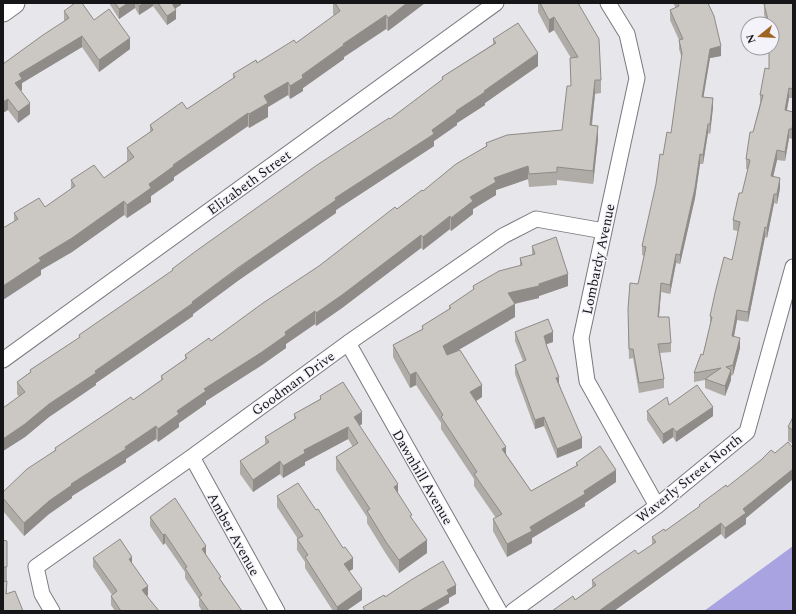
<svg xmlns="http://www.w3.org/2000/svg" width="796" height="614" font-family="Spectral,serif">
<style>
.forest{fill:#aaa3e1}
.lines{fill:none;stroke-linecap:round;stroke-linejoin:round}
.minor-casing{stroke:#7a7a7f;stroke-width:17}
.secondary-casing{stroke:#7a7a7f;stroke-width:23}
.minor{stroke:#fff;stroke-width:15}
.secondary{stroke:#fff;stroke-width:21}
.wall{fill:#afaba7}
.shaded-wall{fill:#8e8b88}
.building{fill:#cbc7c2;stroke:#8e8b88}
.labels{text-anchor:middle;stroke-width:3;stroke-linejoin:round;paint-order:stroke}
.street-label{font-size:14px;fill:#161618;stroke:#f3f3f9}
</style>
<rect width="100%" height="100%" fill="#e6e6eb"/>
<path class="forest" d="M793,546v65h-89z"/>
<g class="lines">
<g class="minor-casing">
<path id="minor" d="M608,3l19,31 10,44 -56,260 6,43 70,125
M348,343l151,268
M3,360l493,-357
M192,457l85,154
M52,611l-10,-17 -6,-27 156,-110 156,-114 155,-107 33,-17 68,12
M513,611l144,-105 90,-74 46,-165"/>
</g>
<g class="secondary-casing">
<path id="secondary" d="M3,11l11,-8"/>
</g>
<use href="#minor" class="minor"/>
<use href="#secondary" class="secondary"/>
</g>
<path class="wall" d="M109,3h72v2l-6,3 1,11 -9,6 -14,-19 -14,9 -4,-7 -16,11z
M333,3h92l-37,28 -2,-2 -42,28v2l-41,29v3l-13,8 -2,-4 -20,12v10l-19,11 -1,-2 -74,51v3l-23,16v6l-24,16 -3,-3 -52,37 -31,18v5l-27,-53v-9l31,-6 26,-18v-9l33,-2 23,-17v-13l23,-16v-7l37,-16 46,-30v-5l24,-11 39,-20 38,-27 -1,-2z
M538,3h40l23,77v13l-6,1 -3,32 6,13 -5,45 -36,-4v5l-28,2 -1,-8 -32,11v5l-23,14v5l-22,17 -1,-2 -27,21 -2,-2 -79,60 -26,18 -1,-2 -29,20v4l-24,17 -56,36v3l-27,19v4l-21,15 -2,-3 -30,20v3l-54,34v2l-23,16 -25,22 -21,-25v-19l52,-42v-2l78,-48 28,-20v-4l24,-17v-4l26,-14 108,-75 78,-57 26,-18 63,-45v-3l76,-13 9,-44 -1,-28h1l-17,-28 -5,3 -11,-21z
M673,3h35l13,53 -11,2 -7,39 10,10 -3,27 -2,-1 -5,31h-3l-5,34 -15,66 -4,-1 -6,31 -9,-2 -2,25 12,26v9l-11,1 4,26v9l-25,5 -6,-35 -4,1 -1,-40 10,-35 6,-28 -2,-1v-9l21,-91 8,-22 11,-74 -3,-10v-9l-9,-20v-10l6,-2z
M793,3v95h-4l-2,12 6,2 -1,27 -3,-1 -4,23 -8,-1 -4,17 7,11 -3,16 -3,-1 -7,35 -2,-1 -17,85 -11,-2 -3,17 6,11 -7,27 -2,1v4l-6,16 -20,-8v-8l-11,2v-9l9,-18 7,-30v-9l22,-56 6,-29 -5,-1v-10l9,-27 6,-24h-2v-10l7,-27 7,-29v-8l9,-26 3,-45h-6l-2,-10v-10z
M64,11l30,9 36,29 -31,23 -17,-25 -60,36v7l-2,1 10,23 -12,9 -10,-13 -5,-46 61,-42z
M493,39l45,27 -53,37v2l-28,18v2l-23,16v5l-98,64v3l-97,67 -46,34v2l-97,67v2l-47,32 -24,20 -22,14v-43l16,-11 -2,-3v-12l13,-10v-2l49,-32v-3l93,-64v-2l218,-150 52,-39v-3l51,-33z
M532,246l36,40 -29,10v2l-24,6v13l-62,36 29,44 -6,4 30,53 25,37 45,-25v-3l40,19 -31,21v3l-53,32v5l-25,14 -14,-26v-12l3,-1 -22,-32v-7l-33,-50v-6l-25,-38 -6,3 -17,-31v-12l29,-16v-3l27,-17v-3l24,-16v-4l47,-20v-8l12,-3z
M515,332l38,10 -7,2 13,39 23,65 -25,10 -13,-32 -9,3 -20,-55v-9l8,-4 -8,-20z
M320,396l42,28 -3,2 39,67 14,26 15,34 -28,20 -13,-19 -19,-31v-6l-31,-47v-13l17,-10 -5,-8 -43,23v3l-22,13 -3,-4 -27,18 -13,-18v-13l25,-17v-7l29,-18v-5l26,-15z
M669,405l44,11 -37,26 -3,-5 -10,7 -16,-24v-9z
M793,417v27l-5,-3v-14z
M793,448v31l-47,39v6l-21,15 -4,-5 -107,77h-62l23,-11 17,-13v-7l46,-26 14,-9v-8l13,-6 34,-24v-2l28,-18 48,-34z
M277,496l39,14 37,59 -4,2 13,29 -16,11h-13l-28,-43v-6l-8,-12v-11h1l-21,-32z
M150,517l56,38 15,25 21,31h-40l-3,-5v-7l-14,-21v-6l-20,-29 -2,2 -13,-19z
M3,540l4,1v53l-4,17 3,-30h-3z
M93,558l39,6 16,31 -1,1 12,15h-44l-4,-6v-9l1,-1 -19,-28z"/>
<path class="shaded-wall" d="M128,3h7v5l-16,11v-10z
M143,3h10v3l-14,9v-9z
M171,3h10v2l-10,6z
M407,3h18l-37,28v-13z
M176,10v9l-9,6v-9z
M386,15v14l-42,28v2l-41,29v3l-13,8v-13l12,-11 41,-31z
M554,17v13l-5,3v-13z
M82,36v11l-60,36v7l-7,4v-11l4,-9z
M130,38v11l-31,23v-12z
M721,46v10l-11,2 -8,48v-9l8,-48z
M538,53v13l-53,37v2l-28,18v2l-23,16v5l-98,64v3l-97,67 -46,34v2l-97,67v2l-47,32 -24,20 -22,14v-12l46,-35 143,-102 143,-104 97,-68 24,-19z
M595,80v14l-5,44v-13z
M288,82v13l-20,12v10l-19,11v-14l15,-18z
M789,88v10l-4,22v-10z
M713,98v9l-3,27v-10z
M8,99v11l-5,3v-11z
M30,103v11l-12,9v-11z
M248,113v13l-74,51v3l-23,16v6l-24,16v-13l22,-21 24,-19z
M793,123v10l-1,6v-10z
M708,124v9l-5,31v-9z
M598,126v13l-5,45v-13z
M789,129v9l-4,23v-9z
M777,150v10l-6,26v-10z
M700,154v10l-5,34 -15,66v-9z
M528,166v13l-32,11v5l-23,14v5l-22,17v-13l19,-21 24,-19z
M780,178v10l-3,16v-10z
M774,194v9l-7,35v-10z
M124,201v14l-52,37 -31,18v5l-38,25v-14l36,-28z
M450,216v13l-27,21v-13z
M765,227v10l-17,85v-10z
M421,235v13l-79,60 -26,18v-13z
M676,254v9l-6,31v-9z
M568,274v12l-29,10v2l-31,7v-12l31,-9z
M661,283v9l-3,35v-10z
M515,304v13l-72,42v-13z
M737,310v10l-5,26v-10z
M315,311v13l-29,20v4l-24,17 -56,36v3l-27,19v4l-21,15v-13l19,-18 27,-22z
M553,332v10l-9,3v-9z
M740,338v10l-7,27v-10z
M731,370v10l-6,16v-10z
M416,372v13l-6,3v-13z
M559,377v9l-3,-8z
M482,385v12l-12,8v-13z
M713,407v9l-37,26v-10z
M362,412v12l-8,5v-12z
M544,417v9l-9,3v-9z
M156,426v13l-30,20v3l-54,34v2l-23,16 -25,22v-13l25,-22 22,-17z
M348,427v12l-43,23v3l-22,13v-12l21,-16z
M673,428v9l-10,7v-10z
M582,438v10l-25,10v-9z
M506,447v13l-4,-11z
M280,461v13l-27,18v-12z
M793,469v10l-47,39v6l-21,15v-11l18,-19z
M616,470v12l-31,21v3l-53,32v5l-25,14v-13l23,-17z
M398,484v12l-4,-9z
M721,523v11l-107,77h-15z
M165,534v9l-2,2v-10z
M427,540v13l-28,20v-13z
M206,546v10l-4,-7z
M132,557v9l-3,-7z
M353,558v11l-9,5v-10z
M456,585v9l-7,4v5l-14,8h-16l28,-21z
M148,586v9l-6,4v-9z
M362,589v11l-16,11h-9v-4z"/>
<path class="building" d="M75,3h7l12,17 15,-11 21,29 -31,22 -17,-24 -63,38 3,5 -7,4 15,20 -12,9 -10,-13 -5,3v-38l40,-29 26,-17 -5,-7z
M115,3h13l-9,6z
M137,3h6l-4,3z
M158,3h14l4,7 -9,6z
M335,3h72l-19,15 -2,-3 -43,29 1,1 -42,30 1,3 -13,8 -2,-4 -24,14 4,7 -19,11 -1,-1 -75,52 1,1 -25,18 2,4 -24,17 -3,-4 -52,37 -33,20 2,3 -38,25v-58l15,-9 -4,-6 25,-15 6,9 30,-21 -4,-6 23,-15 10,13 30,-21 -7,-9 26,-18 -3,-5 32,-23 5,7 48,-32 -2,-3 23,-14 1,3 37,-23 2,3 44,-32z
M540,3h38l21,36 2,41h-6l-5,45 8,1 -5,45 -36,-4v5l-28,2 -1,-8 -34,12 2,4 -26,15 3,4 -22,17 -1,-2 -27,21 -2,-2 -79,60 -26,18 -1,-2 -30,21 1,3 -24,17 -58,37 2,2 -29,20 2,3 -21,15 -2,-3 -31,21 1,2 -55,35 1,1 -23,16 -25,22 -21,-25v-6l24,-23 29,-19 -1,-2 76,-51 2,3 30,-21 -2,-3 26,-18 -2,-3 24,-17 2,3 52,-38 56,-37 76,-59 2,2 25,-19 1,1 33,-27 31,-18 -1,-3 21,-8 55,-5 5,-44h4l-1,-28 8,-1 -24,-40 -5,3z
M678,3h30l6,13 7,30 -11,3 -8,48 11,1 -3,26h-2l-5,31 -3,-1 -5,34 -15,67 -4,-1 -6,31 -9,-2 -3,34h11l2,26 -13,1 6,35 -25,4 -6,-34h-4l-1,-40 2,-26 8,1 8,-37 -4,-1 14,-62 4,-30 3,1 4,-23 4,1 11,-80 -3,-13 4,-1 -13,-29 9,-4z
M770,3h23v86l-4,-1 -4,22 8,2v11l-1,6h-3l-4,23 -8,-2 -6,26 9,2 -3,16h-3l-7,34 -2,-1 -17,85 -11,-2 -5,26 8,2 -7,27 -7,2 5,3 -6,16 -20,-7 16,-11 -27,5 7,-19 2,1 9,-38 -2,-1 5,-23 9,-36 8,3 8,-38 -7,-2 6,-27h3l8,-33 -4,-1 4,-27h3l10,-37h-3l5,-27 4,1v-21h3v-24h-3l-5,-20z
M518,23l20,30 -54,38 1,1 -29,19 1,1 -25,18 2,4 -99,64 1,2 -97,67 -47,35 1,1 -98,68 1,2 -47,31 -24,20 -22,15v-31l22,-16 -8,-10 14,-10 -1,-2 50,-33 -1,-2 94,-65 -1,-1 24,-18 121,-86 72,-47 1,1 53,-40 -1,-2 54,-34 -3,-4z
M556,237l12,37 -29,10v2l-31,7 7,11 -72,42 4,9 13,-5 22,35 -12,7 36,55 -4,2 29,42 47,-26 -2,-2 24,-17 16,24 -32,21 1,3 -55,33 2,4 -25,13 -14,-25 9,-5 -28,-40 3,-2 -36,-55 2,-2 -27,-43 -6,3 -17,-30 30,-16 -1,-3 29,-18 -2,-2 25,-17 -1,-3 26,-15 23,-6 -2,-7 15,-4 -3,-8z
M548,319l5,13 -9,4 3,11 12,30 -3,1 26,60 -25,11 -13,-32 -9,3 -20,-55 11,-5 -11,-28z
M343,382l19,30 -8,5 44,67 -4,3 18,28 -2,1 17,24 -28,20 -13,-18 -19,-31 3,-2 -34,-52 22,-14 -10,-16 -44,23 1,3 -22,13 -3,-5 -27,19 -13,-19 29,-19 -4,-5 31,-19 -2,-4 27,-15 -1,-3z
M697,385l16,22 -37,25 -3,-4 -10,6 -16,-23 20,-14 2,8z
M793,417v13l-5,-3z
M788,442l5,6v21l-50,40 3,4 -21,15 -4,-5 -122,88h-47l21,-15 2,4 21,-15 -4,-5 43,-30 3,4 18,-12 -4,-5 12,-8 1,2 35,-25 -1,-1 27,-20 1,2 34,-27 10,-10 4,3z
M298,483l18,27 2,-1 25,39 2,-1 8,11 -9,6 18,25 -25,18 -32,-50 3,-2 -11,-16 6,-3 -26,-40z
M175,498l31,48 -4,3 19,28 -2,1 23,33h-33l-10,-14 3,-2 -17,-27 2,-1 -22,-33 -2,1 -13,-18z
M120,539l12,18 -3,2 19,27 -6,4 17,21h-38l-10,-15 6,-5 -24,-33z
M3,540l4,1v26h-4z
M443,561l13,24 -9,5 2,4 -30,17h-54l-2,-4 21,-12 1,2 26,-17z
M7,581l-1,13 9,-3 8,20h-20v-29z"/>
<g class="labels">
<g class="street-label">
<text transform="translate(249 182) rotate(-36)" y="5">Elizabeth Street</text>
<text transform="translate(598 259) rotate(-78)" y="5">Lombardy Avenue</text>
<text transform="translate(293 383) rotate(-36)" y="5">Goodman Drive</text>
<text transform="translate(423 477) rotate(60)" y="5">Dawnhill Avenue</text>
<text transform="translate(689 478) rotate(-39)" y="5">Waverly Street North</text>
<text transform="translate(234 534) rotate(61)" y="5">Amber Avenue</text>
</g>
</g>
<rect width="796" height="614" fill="none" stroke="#161618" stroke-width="8"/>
<g transform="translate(760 36) rotate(252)"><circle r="19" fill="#f3f3f9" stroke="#9b9b9f"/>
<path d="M0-3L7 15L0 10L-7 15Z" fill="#9f6324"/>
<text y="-6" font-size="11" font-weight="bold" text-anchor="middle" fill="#161618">N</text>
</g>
</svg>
